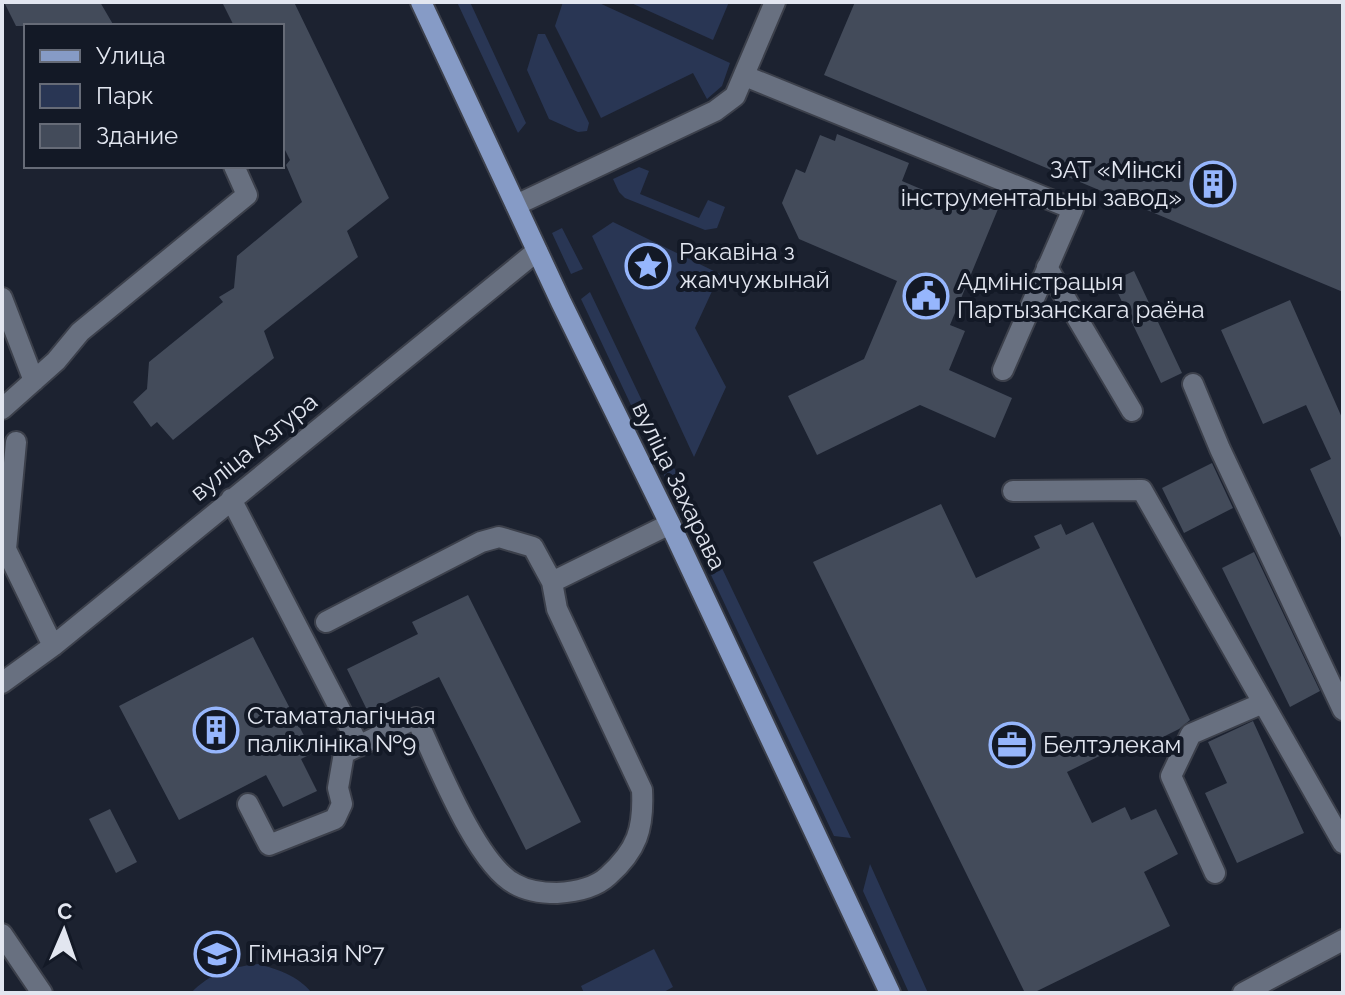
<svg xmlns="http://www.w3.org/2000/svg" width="1345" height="995" font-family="Raleway,sans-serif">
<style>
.green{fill:#293654}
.building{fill:#434b5a}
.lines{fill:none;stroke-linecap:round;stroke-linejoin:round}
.minor-casing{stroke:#3c404b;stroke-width:24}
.major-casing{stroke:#3c404b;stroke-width:24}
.minor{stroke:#687080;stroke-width:20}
.major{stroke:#869bc6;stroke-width:20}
.labels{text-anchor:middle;stroke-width:8;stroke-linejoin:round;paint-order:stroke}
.poi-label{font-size:24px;fill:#e2e6f0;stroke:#131926;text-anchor:start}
.street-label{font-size:24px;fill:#e2e6f0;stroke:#131926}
</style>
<rect width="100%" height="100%" fill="#1c2230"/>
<path class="green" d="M457,2h13l56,121 -8,10z
M563,2h34l133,61 -8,23 -15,13 -14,-26 -92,45 -46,-92z
M629,2h100l-16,38z
M538,34h7l44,89 -2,8 -9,1 -29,-13 -22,-49z
M639,167l10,4 -9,23 59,24 9,-18 17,7 -8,21 -12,2 -80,-32 -6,-6 -6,-13z
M613,222l107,52 -25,54 31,59 -32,70 -102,-221z
M562,228l21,41 -12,5 -19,-41z
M590,292l261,546 -17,-2 -253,-537z
M870,864l58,129h1h-20l-46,-102z
M654,949l19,38 -11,6h-78l-3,-7z
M258,964c21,6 39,11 54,29h-121c19,-20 40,-26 67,-29z"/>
<path class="building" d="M4,2h96l14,24h-98z
M222,2h72l95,196 -42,33 11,26 -94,74 10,27 -101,82 -16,-18 -6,5 -18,-25 14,-13 2,-27 74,-60 -4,-5 15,-9 3,-32 65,-54 -16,-37 4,-5 -8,-16v-118h-48z
M855,2h488v290l-519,-217z
M837,134l72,29 -7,18 52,22 4,-10 40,16 -48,116 15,6 -16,39 63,28 -17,40 -75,-33 -103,50 -29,-59 76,-37 33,-78 -98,-42 -17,-36 14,-34 9,4 15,-38 15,6z
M1134,271l48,102 -21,10 -49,-102z
M1290,300l53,120v122l-33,-73 21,-10 -25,-54 -43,19 -42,-94z
M1212,463l21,45 -49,25 -22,-45z
M941,504l35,74 64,-30 -6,-12 27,-12 5,11 27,-13 97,198 -11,9 -42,21 -5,-10 -65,32 25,51 33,-16 6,13 25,-11 22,45 -34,18 26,54 -137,67h-8l-212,-431z
M1254,552l66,139 -30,16 -68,-139z
M468,595l113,227 -55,28 -87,-173 -71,35 -21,-43 71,-35 -6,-12z
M253,637l60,116 -12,6 16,32 -34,16 -17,-32 -87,45 -60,-114z
M1253,721l51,112 -67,30 -32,-70 22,-10 -19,-41z
M110,809l27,53 -21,11 -27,-54z"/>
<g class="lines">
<g class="minor-casing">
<path id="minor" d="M745,76l328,133 -70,161
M516,205l199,-94 20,-15 40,-94
M1047,267l85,144
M2,298l32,83
M1193,384l27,65 123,261
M2,409l54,-48 24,-29 167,-137 -13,-29
M1013,491l129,-1 201,353
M231,499l128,247
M2,541l51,105
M6,549l10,-107
M552,582l118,-58
M2,683l51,-37 484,-395
M248,804l21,41 66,-26 7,-15 -4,-16 6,-35 72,-35c20,42 60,146 99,166 12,7 28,9 42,9 17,-1 37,-4 51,-17 29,-26 36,-47 34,-86l-85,-181 -5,-27 -19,-35 -34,-10 -18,5 -155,80
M1215,873l-44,-97 20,-42 72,-31
M2,934l40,59
M1243,993l100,-53"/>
</g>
<g class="major-casing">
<path id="major" d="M421,2l140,300 109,222 220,469"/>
</g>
<use href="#minor" class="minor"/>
<use href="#major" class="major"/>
</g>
<defs>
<g id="building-ring" transform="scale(2.3)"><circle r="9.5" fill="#131926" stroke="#96b6fd" stroke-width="1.5"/><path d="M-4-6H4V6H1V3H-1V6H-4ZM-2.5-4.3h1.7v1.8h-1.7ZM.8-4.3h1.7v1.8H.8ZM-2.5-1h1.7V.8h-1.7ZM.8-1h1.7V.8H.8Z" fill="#96b6fd"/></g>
<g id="sight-ring" transform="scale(2.3)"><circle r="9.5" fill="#131926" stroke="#96b6fd" stroke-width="1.5"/><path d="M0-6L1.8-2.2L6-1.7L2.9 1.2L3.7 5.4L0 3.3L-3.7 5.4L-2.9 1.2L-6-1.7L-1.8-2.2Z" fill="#96b6fd"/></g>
<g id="civic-ring" transform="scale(2.3)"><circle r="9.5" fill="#131926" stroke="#96b6fd" stroke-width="1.5"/><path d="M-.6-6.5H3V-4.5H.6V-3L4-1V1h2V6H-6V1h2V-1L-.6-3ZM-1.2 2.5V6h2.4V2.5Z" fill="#96b6fd"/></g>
<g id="office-ring" transform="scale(2.3)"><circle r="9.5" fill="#131926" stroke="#96b6fd" stroke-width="1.5"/><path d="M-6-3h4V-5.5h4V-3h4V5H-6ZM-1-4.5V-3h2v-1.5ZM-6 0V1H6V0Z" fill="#96b6fd"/></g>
<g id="school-ring" transform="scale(2.3)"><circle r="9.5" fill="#131926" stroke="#96b6fd" stroke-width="1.5"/><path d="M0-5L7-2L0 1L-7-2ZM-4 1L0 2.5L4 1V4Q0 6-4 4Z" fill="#96b6fd"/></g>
</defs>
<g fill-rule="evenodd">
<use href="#building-ring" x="1213" y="184"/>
<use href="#sight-ring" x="648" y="266"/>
<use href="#civic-ring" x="926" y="296"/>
<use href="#building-ring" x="216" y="730"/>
<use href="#office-ring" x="1012" y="745"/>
<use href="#school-ring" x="217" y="954"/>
</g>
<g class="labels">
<g class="poi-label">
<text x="1182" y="178" text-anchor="end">ЗАТ «Мінскі<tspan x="1182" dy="28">інструментальны завод»</tspan></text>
<text x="679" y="260">Ракавіна з<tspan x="679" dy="28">жамчужынай</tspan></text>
<text x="957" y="290">Адміністрацыя<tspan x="957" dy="28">Партызанскага раёна</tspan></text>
<text x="247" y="724">Стаматалагічная<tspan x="247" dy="28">паліклініка №9</tspan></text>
<text x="1043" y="753">Белтэлекам</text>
<text x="248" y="962">Гімназія №7</text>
</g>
<g class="street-label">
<text transform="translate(254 447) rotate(-39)" y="8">вуліца Азгура</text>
<text transform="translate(679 486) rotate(64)" y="8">вуліца Захарава</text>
</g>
</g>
<rect width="1345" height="995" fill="none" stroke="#e2e6f0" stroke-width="8"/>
<rect x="24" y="24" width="260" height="144" fill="#131926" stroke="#666b77" stroke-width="2"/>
<rect x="40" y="50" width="40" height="12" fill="#869bc6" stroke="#666b77" stroke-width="2"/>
<text x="96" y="64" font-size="24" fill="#e2e6f0">Улица</text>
<rect x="40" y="84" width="40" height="24" fill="#293654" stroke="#666b77" stroke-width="2"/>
<text x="96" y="104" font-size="24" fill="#e2e6f0">Парк</text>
<rect x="40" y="124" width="40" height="24" fill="#434b5a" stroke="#666b77" stroke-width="2"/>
<text x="96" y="144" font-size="24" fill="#e2e6f0">Здание</text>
<g transform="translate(64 931) rotate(2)" stroke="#131926" stroke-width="6" paint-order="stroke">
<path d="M0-6L14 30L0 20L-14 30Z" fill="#e2e6f0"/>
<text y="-12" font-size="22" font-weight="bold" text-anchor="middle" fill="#e2e6f0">С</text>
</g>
</svg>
